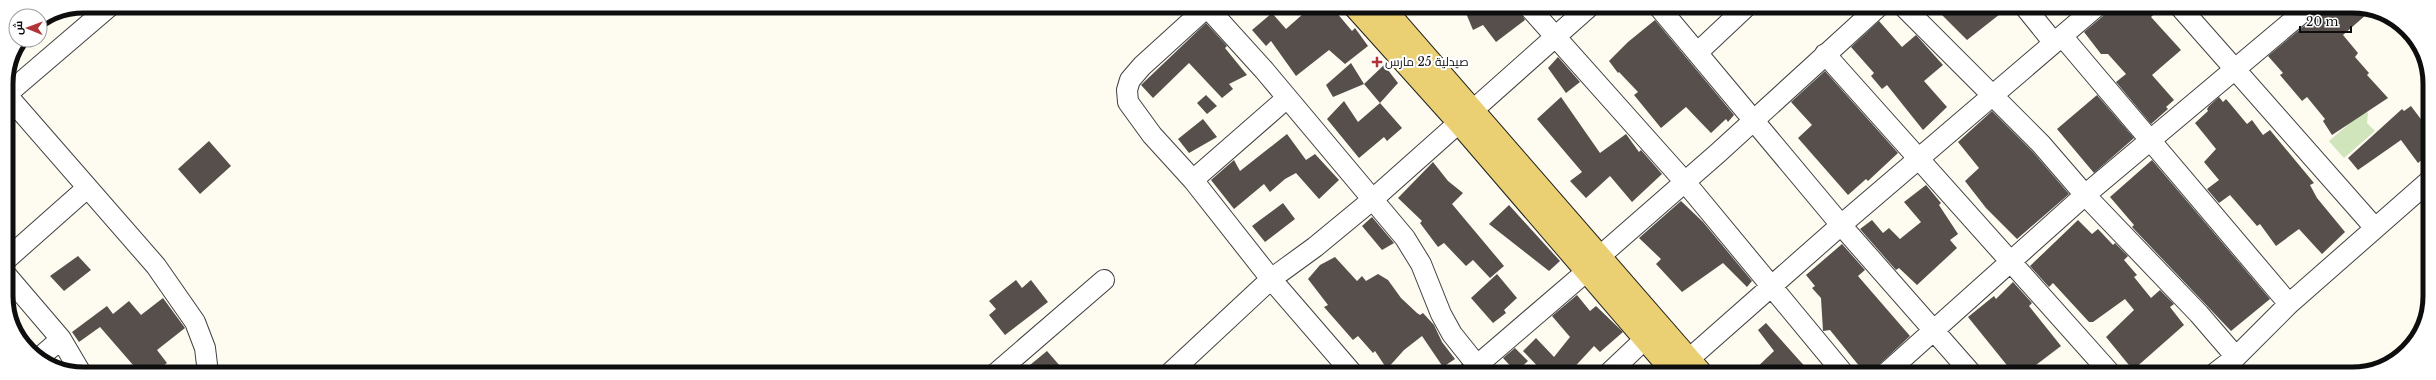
<svg xmlns="http://www.w3.org/2000/svg" width="2436" height="380" font-family="'Libre Baskerville',Cairo,serif">
<style>
.green{fill:#d1e5bd}
.building{fill:#564f4b}
.lines{fill:none;stroke-linecap:round;stroke-linejoin:round}
.minor-casing{stroke:#414141;stroke-width:22}
.major-casing{stroke:#1f1f1f;stroke-width:24}
.minor{stroke:#fff;stroke-width:20}
.major{stroke:#ebcf73;stroke-width:22}
.poi-dot{fill:#b13337;stroke:#fff;stroke-width:1.5}
.labels{text-anchor:middle;stroke-width:4;stroke-linejoin:round;paint-order:stroke}
.poi-label{font-size:12px;fill:#0e0e0e;stroke:#fff;text-anchor:start}
.rim{fill:none;stroke:#0e0e0e;stroke-width:5}
</style>
<rect width="100%" height="100%" fill="#fefbf0"/>
<path class="green" d="M2365,110l3,3 -1,10 8,8 -31,27 -15,-17z"/>
<path class="building" d="M1312,6h19l21,25 3,-3 13,18 -23,18 -16,-14 -33,26 -25,-35 -5,5 -14,-16 20,-17 14,16z
M1463,6h54l8,14 -29,22 -13,-17 -10,5z
M1934,7h75l-42,33z
M2107,7h55l-11,10 30,33 -29,25 22,25 -8,7 2,2 -17,15 -35,-42 10,-8 -18,-20h-7l-17,-22 19,-16z
M2322,7h38l7,7 -24,21 15,18 -3,4 14,16 -2,2 21,23 -56,37 -9,-14 2,-2 -18,-22 -5,4 -22,-26 3,-2 -15,-17 48,-40z
M1655,20l79,95 -6,7 -2,-3 -15,14 -25,-26 -25,21 -27,-33 4,-3 -19,-20 -1,1 -9,-12 19,-19z
M1879,21l23,26 14,-12 27,30 -19,16 23,26 -24,23 -36,-45 -5,4 -11,-13 3,-3 -23,-26z
M1206,23l21,23 -2,2 22,27 -18,9 4,5 -11,9 -33,-35 -36,35 -12,-13z
M1558,57l22,25 -14,11 -18,-25z
M1351,63l13,21 -31,13 -7,-12z
M1384,65l14,18 -18,20 -16,-19z
M1825,71l73,82 -30,28 -2,-2 -18,16 -50,-57 14,-13 -21,-23z
M1206,95l11,11 -10,8 -10,-11z
M2097,95l37,43 -40,35 -37,-44z
M1561,97l39,56 26,-19 13,18 2,-2 21,24 -30,28 -22,-26 -24,22 -16,-17 12,-9 -45,-53z
M2219,97l4,5 3,-3 6,7 15,18 5,-4 11,15 7,-5 44,53 -4,2 7,13 28,34 -23,22 -23,-25 -23,17 -16,-22 -3,2 -27,-31 -11,8 -12,-14 12,-9 -15,-18 12,-13 -21,-26 13,-12 -1,-2 2,-3z
M1344,101l14,21 22,-19 22,25 -15,13 -3,-4 -25,21 -32,-39z
M2411,106l18,24v24l-11,9 -17,-23 -43,30 -10,-12 54,-49 2,2z
M1992,111l41,41 36,42 -52,45 -31,-31 -21,-27 14,-13 -21,-26z
M1203,119l14,18 -28,16 -11,-14z
M1287,134l19,26 9,-6 24,26 -20,19 -23,-26 -11,6 -15,13 -6,-8 -30,25 -23,-29 23,-20 6,11z
M209,141l22,25 -31,28 -22,-25z
M2152,160l118,139 -39,32 -99,-104 2,-2 -24,-28z
M1433,162l15,19 15,12 -11,11 52,62 -14,12 -17,-18 -7,6 -22,-23 -6,4 -18,-24 2,-2 -24,-23z
M1926,185l15,18 -2,2 19,29 -8,6 7,8 -40,37 -18,-17 -3,2 -36,-41 12,-9 11,13 6,-5 11,11 21,-17 -17,-20z
M1681,201l22,21 49,59 -5,6 -24,-24 -41,29 -26,-28 5,-5 -22,-21z
M1283,203l12,16 -30,23 -13,-16z
M1509,205l51,56 -11,10 -60,-47z
M1372,217l22,26 -12,7 -20,-24z
M2078,220l14,14 6,-5 15,16 2,-2 13,13 -4,4 13,15 -3,2 17,21 9,-8 14,14 -4,3 14,18 -51,45 -27,-33 28,-27 -9,-11 -32,23h-4l-36,-39 -4,4 -19,-21z
M1842,244l23,26 -7,6 52,60 -41,38 -9,-7 -30,-37 -7,1 -2,-33 -9,-10 3,-2 -9,-11z
M78,256l13,14 -27,21 -14,-15z
M1335,257l22,24 5,-5 4,5 12,-7 10,6 13,18 16,15 3,2 3,-2 11,12 8,17 13,17 -12,8 -21,-31 -18,14 -17,19 -12,-18 -2,2 -15,-17 -5,4 -29,-33 4,-2 -20,-26 12,-14z
M1497,274l20,24 -13,12 2,3 -13,10 -22,-25z
M1016,280l6,8 9,-8 17,22 -43,33 -16,-20 7,-6 -7,-8z
M2013,282l19,21 -3,3 32,40 -29,22 5,6h-23l-46,-57 26,-21 2,3z
M1577,295l13,16 6,-5 27,26 -23,20 -6,-6 -26,28h-23l-22,-23 13,-13 18,19 16,-20 -18,-21z
M163,298l22,30 -28,22 10,13 -13,10h-14l-40,-46 -21,15 -7,-10 35,-26 6,8 16,-13 12,14z
M1766,323l33,37 13,14h-62l24,-23 -16,-21z
M1515,348l13,13 -12,11 -13,-14z
M1047,351l20,23h-29l-8,-9z"/>
<g class="lines">
<g class="minor-casing">
<path id="minor" d="M1206,6l58,64 141,168 16,26 20,50 11,20 32,40
M1208,6l-66,60 -12,14 -3,10 1,12 24,33 41,45 78,99 82,95
M1528,6l157,176 159,192
M1658,6l183,219 131,149
M1904,7l137,137 44,51 114,119 37,43
M2025,7l29,36
M2180,7l195,221
M2062,36l227,268
M1697,53l50,-47
M1825,54l286,320
M6,94l150,172 39,56 10,26 3,25
M6,95l104,-89
M1193,180l94,-82
M1599,257l119,-104 160,-146
M8,258l79,-70
M8,277l53,62
M39,358l22,-19 20,34
M1689,359l152,-134 255,-218
M995,374l109,-94
M1169,374l102,-95 44,-32 57,-47 218,-194
M1467,374l120,-103
M1608,374l37,-35
M1885,374l200,-179 224,-188
M2214,374l22,-17 53,-53 140,-123"/>
</g>
<g class="major-casing">
<path id="major" d="M1354,6l106,118 215,250
M1382,6l320,368"/>
</g>
<use href="#minor" class="minor"/>
<use href="#major" class="major"/>
</g>
<path class="poi-dot" d="M1375 56h4v4h4v4h-4v4h-4v-4h-4v-4h4z"/>
<g class="labels">
<g class="poi-label">
<text x="1385" y="66">صيدلية 25 مارس</text>
</g>
</g>
<path d="M0 0H2436V380H0ZM84 13H2352A71 71 0 0 1 2423 84V296A71 71 0 0 1 2352 367H84A71 71 0 0 1 13 296V84A71 71 0 0 1 84 13Z" fill="#fff" fill-rule="evenodd"/>
<path class="rim" d="M84 13H2352A71 71 0 0 1 2423 84V296A71 71 0 0 1 2352 367H84A71 71 0 0 1 13 296V84A71 71 0 0 1 84 13Z"/>
<g transform="translate(28 28) rotate(271)"><circle r="19" fill="#ffffff" stroke="#9f9f9f"/>
<path d="M0-3L7 15L0 10L-7 15Z" fill="#b13337"/>
<text y="-6" font-size="11" font-weight="bold" text-anchor="middle" fill="#0e0e0e">ش</text>
</g>
<path d="M2300 26v6h51v-6" fill="none" stroke="#0e0e0e" stroke-width="2"/>
<text x="2306" y="26" font-size="12" fill="#0e0e0e" stroke="#ffffff" stroke-width="3" paint-order="stroke">20 m</text>
</svg>
